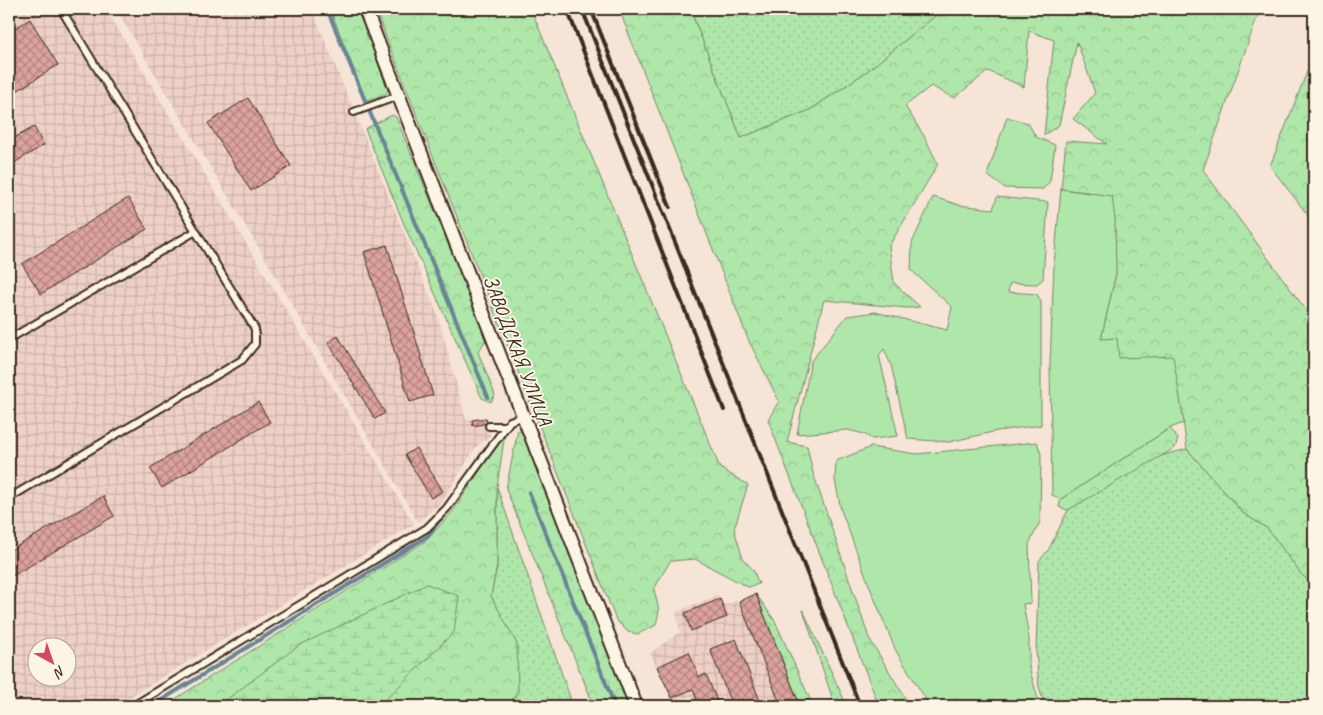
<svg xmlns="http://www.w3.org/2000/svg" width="1323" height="715" font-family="Caveat,sans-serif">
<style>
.industrial{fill:url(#industrial-grid);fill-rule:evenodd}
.grass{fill:url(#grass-dots);stroke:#758864}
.forest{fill:url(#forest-crowns);stroke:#758864}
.wetland{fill:url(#wetland-marsh);stroke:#758864}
.green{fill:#afe7aa;stroke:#758864}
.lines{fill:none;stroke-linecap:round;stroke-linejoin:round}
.stream{stroke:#678595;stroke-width:4}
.building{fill:url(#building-cross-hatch);stroke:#3b2a1e}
.lane-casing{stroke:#3b2a1e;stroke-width:10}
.street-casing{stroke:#3b2a1e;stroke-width:16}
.lane{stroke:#fcf5e5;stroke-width:6}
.street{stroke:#fcf5e5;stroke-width:12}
.rail{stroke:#3b2a1e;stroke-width:4}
.labels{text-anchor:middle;stroke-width:4;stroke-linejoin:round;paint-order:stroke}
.street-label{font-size:20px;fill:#3b2a1e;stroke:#fcf5e5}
</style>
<defs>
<pattern id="industrial-grid" width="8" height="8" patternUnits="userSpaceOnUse" patternTransform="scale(1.25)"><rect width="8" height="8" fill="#eed0c6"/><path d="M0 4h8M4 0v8" fill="none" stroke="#cdb3aa"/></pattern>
<pattern id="grass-dots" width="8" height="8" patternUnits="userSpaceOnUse" patternTransform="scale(1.25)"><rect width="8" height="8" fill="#afe7aa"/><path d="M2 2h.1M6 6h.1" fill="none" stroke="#97c692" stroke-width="1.8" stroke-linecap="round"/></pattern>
<pattern id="forest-crowns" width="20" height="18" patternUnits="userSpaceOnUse" patternTransform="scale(1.25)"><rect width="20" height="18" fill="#afe7aa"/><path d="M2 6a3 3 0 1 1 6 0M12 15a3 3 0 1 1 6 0" fill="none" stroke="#97c692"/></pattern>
<pattern id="wetland-marsh" width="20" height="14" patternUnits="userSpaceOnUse" patternTransform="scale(1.25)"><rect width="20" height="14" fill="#afe7aa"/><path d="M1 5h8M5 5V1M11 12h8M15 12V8" fill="none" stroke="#97c692"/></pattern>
<pattern id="building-cross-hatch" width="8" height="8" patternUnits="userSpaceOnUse" patternTransform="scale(1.25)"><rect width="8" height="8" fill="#dca29e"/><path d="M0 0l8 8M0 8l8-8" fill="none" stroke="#b48480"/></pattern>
</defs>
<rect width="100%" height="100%" fill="#f6e4d7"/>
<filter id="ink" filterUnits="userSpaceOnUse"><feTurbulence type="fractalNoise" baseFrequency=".02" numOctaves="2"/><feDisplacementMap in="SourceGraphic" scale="10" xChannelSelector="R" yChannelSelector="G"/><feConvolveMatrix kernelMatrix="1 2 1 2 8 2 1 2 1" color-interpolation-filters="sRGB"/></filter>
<g filter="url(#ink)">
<path class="industrial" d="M9,9h97l308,515 -299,182h-106zM38,648h30v30h-30z
M116,9h196l126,307 28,104 21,-3 2,9 1,10 -14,11 -34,55 -24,20 -146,-252z
M756,594l45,112h-106l-4,-10 -17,6 -24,-49 30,-21 -4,-20 42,-17 7,10z"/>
<path class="grass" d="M690,9h254l-78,63 -56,38 -69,28z
M1187,449l56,64 25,16 33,45 13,12v120h-269l-6,-19 -3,-36 3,-90 10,-12 19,-39 89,-53z
M497,487l76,219h-66l11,-14 -27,-96 6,-31z
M803,610l44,96h-12z"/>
<path class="forest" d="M330,9h29l29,82 -4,4 -18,5z
M375,9h156l189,459 28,17 -14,44 9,30 10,11 6,14 -11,3 -53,-28 -25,2 -16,28 5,22 -3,14 -18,9 -10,-2 -12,-12z
M619,9h71l51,129 69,-28 56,-38 78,-63h316l-57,161 111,151v265l-13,-12 -33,-45 -25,-16 -56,-64 -8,-57 -60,-34 -18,-19 15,-66 -21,-80 -34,-4 5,-48 41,3 -34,-25 22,-26 -18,-51 -18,83 -15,10 10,-95 -25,-9 -5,56 -36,-16 -34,27 -23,-12 -26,20 19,30 14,28 -49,82 5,37 26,24 -13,1 -83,-8 -37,142 20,4 6,27 56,165 41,68h-31l-111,-286 11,-19 -31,-62z
M1314,54v169l-44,-57z
M392,115l4,2 91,221 -9,14 17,43 -4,7 -9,-4 -76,-169 -41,-100z
M1170,428l8,11 -3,9 -107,62 -9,-3 2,-8z
M518,430l4,3 108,273h-36l-88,-217z
M505,433l-8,54v78l-6,31 26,48 1,48 -11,14h-343l263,-166 26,-29z
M756,594l19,27 38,85h-13z"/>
<path class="wetland" d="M427,584l32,12 -5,36 -75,74h-161l80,-60z"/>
<path class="green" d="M1007,117l21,6 8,14 19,8 -5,36 -7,8 -38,-1 -18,-13z
M1061,189l51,7 3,23 1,54 -15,66 16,-1 2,20 54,-2 11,67 -14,5 -109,71 -9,-4 -2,-131 4,-99z
M933,197l26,8 34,4 4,-12 51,5 -5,77 -6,5 -27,-1 -2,9 29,2 4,8v123l-44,6 -48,11 -41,-3 -17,-74 -7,-16 -5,6 19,81 -26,3 -8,-5 -16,-4 -51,4 14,-73 36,-45 28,-4 72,18 5,-23 -41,-37 1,-27z
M1037,442l4,12 -1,68 -11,22 2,59 -8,1 6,34v29l11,39h-80l-3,-7 -16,7h-11l-34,-55 -25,-61 -30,-80 -6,-30 1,-19 35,-14 46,7z"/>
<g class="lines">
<path class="stream" d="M327,9l161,388
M529,492l86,214
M152,706l276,-170 14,-19"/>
</g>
<path class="building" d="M30,19l28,46 -49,31v-64z
M248,98l43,68 -40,25 -43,-68z
M34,127l10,18 -35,21v-25z
M128,198l19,31 -106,65 -19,-30z
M387,245l46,150 -23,7 -46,-150z
M338,336l47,77 -10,6 -47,-77z
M258,402l12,20 -108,66 -12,-20z
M486,418l1,5 -14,3 -1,-6z
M416,448l27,43 -12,7 -26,-43z
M103,496l11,20 -105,62v-27z
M756,594l35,89 9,23h-19l-42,-105z
M720,599l7,18 -36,14 -6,-18z
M736,639l26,67h-30l-22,-57z
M689,652l10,25 7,-3 13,32h-20l-6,-17 -21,9 -15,-31z"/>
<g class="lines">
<g class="lane-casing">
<path id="lane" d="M354,112l44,-16
M9,339l187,-108
M489,426h17
M9,498l233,-138 13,-16v-15l-194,-320
M133,706l294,-178 20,-20 63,-87 14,-5"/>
</g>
<g class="street-casing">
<path id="street" d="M365,9l271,697"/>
</g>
<use href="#lane" class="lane"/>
<use href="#street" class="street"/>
<path class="rail" d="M567,9l157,401
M582,9l278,697
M591,9l79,198"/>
</g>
</g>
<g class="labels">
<g class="street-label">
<text transform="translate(518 350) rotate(69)" y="7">ЗАВОДСКАЯ УЛИЦА</text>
</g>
</g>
<rect width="1323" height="715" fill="none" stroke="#fcf5e5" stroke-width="30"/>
<rect x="15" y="15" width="1293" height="685" fill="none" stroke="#3b2a1e" stroke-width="2" filter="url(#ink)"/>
<g transform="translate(52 662) rotate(140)"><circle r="24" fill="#fcf5e5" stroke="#afa495"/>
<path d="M0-4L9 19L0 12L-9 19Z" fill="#d1495b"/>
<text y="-8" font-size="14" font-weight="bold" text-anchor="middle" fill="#3b2a1e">N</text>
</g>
</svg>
